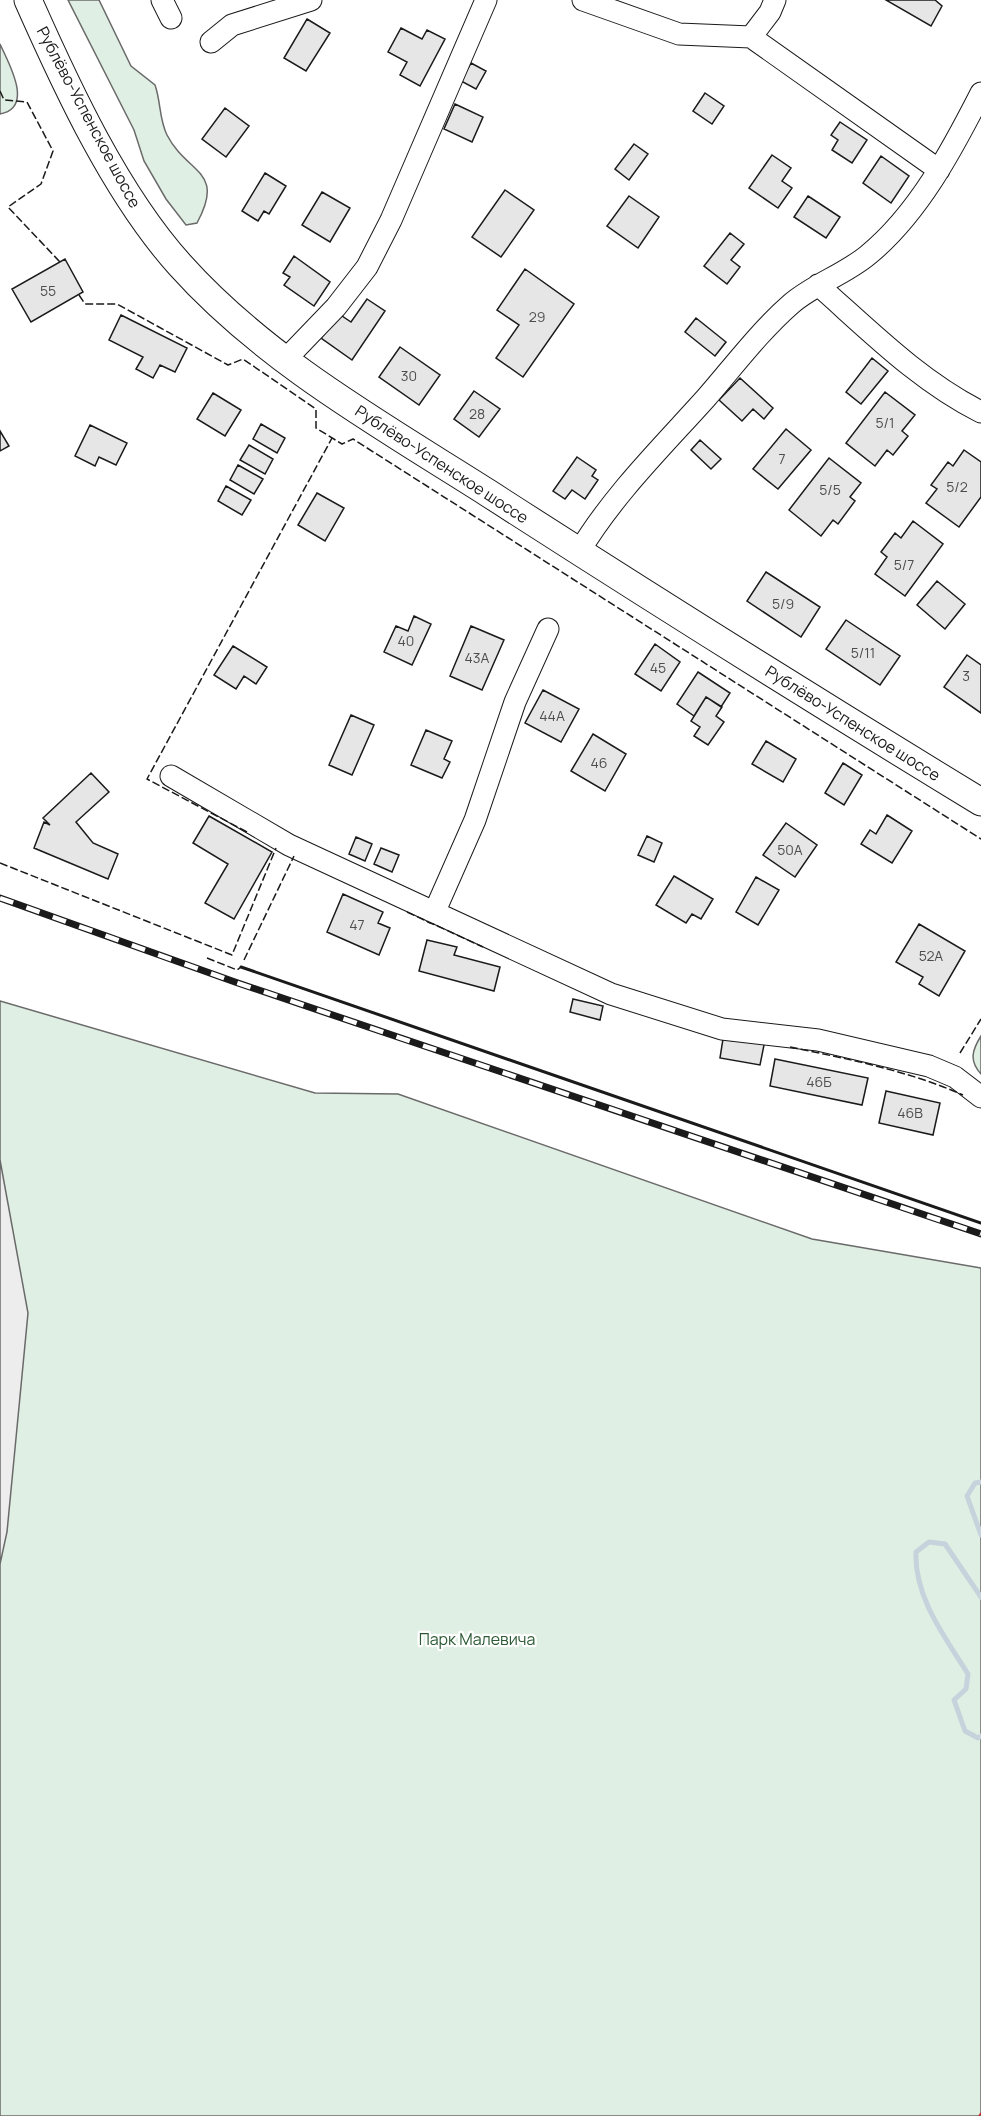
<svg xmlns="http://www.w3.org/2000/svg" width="981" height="2116" font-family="Manrope,sans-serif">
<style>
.green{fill:#e0efe3;stroke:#6a6a6a;stroke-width:1.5}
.parking{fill:#ededed;stroke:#6a6a6a;stroke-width:1.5}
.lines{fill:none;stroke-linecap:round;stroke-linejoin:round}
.stream{stroke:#c6d2dc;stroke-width:5}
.building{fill:#e6e6e6;stroke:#1a1a1a;stroke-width:1.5}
.minor-casing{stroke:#1a1a1a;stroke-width:23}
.major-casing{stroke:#1a1a1a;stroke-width:29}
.minor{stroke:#fff;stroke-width:21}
.major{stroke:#fff;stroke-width:27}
.rail-casing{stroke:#1a1a1a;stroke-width:7}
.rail{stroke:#fff;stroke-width:4.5;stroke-dasharray:14;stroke-linecap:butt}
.fence{stroke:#1a1a1a;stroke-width:1.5;stroke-dasharray:8 3;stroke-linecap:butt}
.wall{stroke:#1a1a1a;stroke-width:3}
.power{stroke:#c62828;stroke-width:1.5;stroke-dasharray:21 4.5 3 4.5;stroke-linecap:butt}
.labels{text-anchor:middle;stroke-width:4.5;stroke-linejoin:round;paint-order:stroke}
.number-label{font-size:14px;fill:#4d4d4d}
.street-label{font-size:16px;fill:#1a1a1a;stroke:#fff}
.park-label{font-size:16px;fill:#2b5a34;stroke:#fff}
</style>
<rect width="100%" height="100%" fill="#fff"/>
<path class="green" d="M68,0h31l32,66 24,19c6,17 4,34 12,50 20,39 59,35 30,88l-11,2 -20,-26 -22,-38 -10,-31z
M0,44c8,18 35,64 0,70z
M0,1001l315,92 83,1 414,145 169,29v848h-981z
M981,1036v38c-12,-13 -9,-24 0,-38z"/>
<path class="parking" d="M0,1160l28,153 -21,219 -7,32z"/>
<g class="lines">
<path class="stream" d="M981,1482l-6,1 -8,13 14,39
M981,1597l-36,-53 -16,-2 -13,10c-2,45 29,85 52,122l-2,15 -12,11 11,31 13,7 3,-2"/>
</g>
<path class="building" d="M886,0h49l7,6 -11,20z
M307,19l23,14 -24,38 -22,-13z
M401,28l21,11 5,-9 18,9 -25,47 -20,-11 7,-13 -19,-10z
M471,63l15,8 -10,18 -15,-8z
M705,93l19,13 -12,18 -19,-13z
M455,104l28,13 -11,25 -28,-13z
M225,108l24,18 -23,31 -24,-18z
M840,122l27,18 -15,23 -20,-13 6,-10 -7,-5z
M634,144l14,10 -19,26 -14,-11z
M772,155l19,13 -9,13 10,7 -14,20 -29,-20z
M881,156l28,20 -18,27 -28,-20z
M265,173l21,13 -17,28 -5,-3 -6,10 -16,-10z
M505,190l29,20 -33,47 -29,-20z
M322,192l28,16 -20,34 -28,-17z
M629,196l30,21 -21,31 -31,-22z
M808,196l32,21 -14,21 -32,-21z
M730,233l14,11 -13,16 9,7 -13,17 -23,-18z
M294,256l36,26 -16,24 -30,-21 6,-8 -7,-4z
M65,259l18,33 -52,30 -19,-33z
M525,269l49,35 -51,73 -27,-19 23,-33 -22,-15z
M367,299l18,12 -33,49 -31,-22 18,-24 12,8z
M121,315l66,33 -12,24 -15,-7 -7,13 -17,-9 7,-12 -34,-17z
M696,318l30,24 -11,14 -30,-24z
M400,347l40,28 -21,30 -40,-28z
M872,358l16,13 -27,33 -15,-12z
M740,378l33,30 -9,11 -11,-10 -11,12 -23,-21z
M474,391l26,18 -21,28 -25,-18z
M885,392l30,23 -13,16 6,5 -15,19 -6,-5 -12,16 -29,-23z
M213,393l28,17 -16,26 -28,-17z
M261,424l24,14 -8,15 -24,-14z
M90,425l37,18 -11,22 -17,-8 -4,9 -20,-10z
M786,429l25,21 -33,39 -25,-20z
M0,431l9,15 -9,5z
M700,440l21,19 -10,10 -20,-19z
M249,445l24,14 -8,15 -25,-14z
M964,450l17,12v35l-22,30 -33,-24 11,-14 -6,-4 17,-23 5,4z
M577,457l19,13 -4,6 6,4 -13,19 -13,-9 -7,9 -12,-8z
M829,458l32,25 -11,14 5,4 -17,23 -5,-4 -12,16 -32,-26z
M238,465l25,14 -9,15 -24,-14z
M226,486l25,14 -9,15 -24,-14z
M317,493l27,15 -19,33 -27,-16z
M913,521l30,23 -38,52 -30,-22 12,-17 -6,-5 14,-19 6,5z
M766,572l54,35 -19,30 -54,-36z
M937,581l28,23 -20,25 -28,-24z
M414,616l17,8 -19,41 -28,-13 12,-26 12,5z
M846,620l54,36 -20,29 -54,-36z
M471,626l33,14 -22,50 -32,-14z
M655,644l25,18 -19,29 -26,-17z
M233,646l34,21 -11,17 -12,-8 -8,13 -22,-14z
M967,655l14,10v48l-37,-26z
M698,672l32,21 -9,14 -15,-10 -12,19 -17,-12z
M543,690l36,19 -18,33 -36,-19z
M706,697l16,10 -6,9 8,6 -16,23 -14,-9 6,-9 -9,-6z
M351,715l23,10 -22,50 -23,-10z
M426,730l26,11 -8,18 6,3 -8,16 -31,-13z
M593,734l33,20 -21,37 -34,-20z
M766,741l30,18 -13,23 -31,-18z
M843,763l19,12 -18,30 -19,-12z
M91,773l18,19 -33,30 17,21 25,11 -10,25 -74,-31 10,-26 6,3 -7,-7z
M887,815l25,16 -20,32 -31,-19 9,-14 6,4z
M209,816l63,36 -38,67 -29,-16 23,-39 -35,-21z
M786,823l31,22 -22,32 -32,-22z
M647,836l15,7 -8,19 -16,-7z
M356,837l16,7 -7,17 -16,-7z
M381,848l18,7 -7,17 -18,-8z
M674,876l39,23 -12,20 -9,-5 -6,9 -30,-18z
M756,877l23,13 -21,35 -22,-13z
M343,894l40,18 -5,11 12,5 -11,27 -52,-23z
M919,924l46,27 -26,45 -20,-12 4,-7 -27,-15z
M427,940l30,7 -3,8 46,12 -6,24 -75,-20z
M573,999l30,7 -3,14 -30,-8z
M736,1035l29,5 -5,25 -40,-7 3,-19 11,2z
M775,1059l93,19 -6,27 -92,-19z
M886,1091l54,12 -7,32 -54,-12z"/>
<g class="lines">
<g class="minor-casing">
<path id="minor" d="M162,0l9,18
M583,0l96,34 72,3 188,133
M751,37l19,-25 5,-12
M211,42l21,-17 79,-25
M818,285c51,45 101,96 163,127
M286,359l50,-52 31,-40 24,-47 95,-220
M579,552c34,-57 83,-105 127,-154 27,-31 54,-67 85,-94 23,-20 53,-29 77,-49 50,-41 84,-105 113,-162
M171,776l118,69 322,149 111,35 96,11 111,26 26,11 26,20
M434,913l41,-93 40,-118 33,-73"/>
</g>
<g class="major-casing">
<path id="major" d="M28,0c39,88 88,194 152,265 85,95 201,160 308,228 163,105 327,208 493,309"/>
</g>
<use href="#minor" class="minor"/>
<use href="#major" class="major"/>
<g class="rail-casing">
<path id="rail" d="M0,898l235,84 746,252"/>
</g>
<use href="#rail" class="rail"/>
<path class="fence" d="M0,91l4,9 23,2 26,49 -12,33 -33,23 52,55
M79,295l6,9h32l111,61 15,-6 73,50v19l26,16 11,-5 628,400
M247,832l-100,-53 185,-341
M0,863l232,92 44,-107
M407,912l76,35
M207,958l30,12 4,-3
M244,960l50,-104
M790,1047c58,12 119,24 173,48
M960,1053l21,-34"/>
<path class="wall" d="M241,967l740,256"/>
<path class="power" d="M979,2116l2,-3"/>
</g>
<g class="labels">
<g class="number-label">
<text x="48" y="296">55</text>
<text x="537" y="322">29</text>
<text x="409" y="381">30</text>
<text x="477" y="419">28</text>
<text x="885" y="428">5/1</text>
<text x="782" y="464">7</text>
<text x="957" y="492">5/2</text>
<text x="830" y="495">5/5</text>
<text x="904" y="570">5/7</text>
<text x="783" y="609">5/9</text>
<text x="406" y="646">40</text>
<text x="863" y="658">5/11</text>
<text x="477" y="663">43А</text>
<text x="658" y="673">45</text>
<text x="966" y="681">3</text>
<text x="552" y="721">44А</text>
<text x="599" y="768">46</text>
<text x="790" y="855">50А</text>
<text x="357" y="930">47</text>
<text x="931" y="961">52А</text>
<text x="819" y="1087">46Б</text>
<text x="910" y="1118">46В</text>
</g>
<g class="street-label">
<text transform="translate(89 117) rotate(62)" y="6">Рублёво-Успенское шоссе</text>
<text transform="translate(442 464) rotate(33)" y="6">Рублёво-Успенское шоссе</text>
<text transform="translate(853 723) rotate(32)" y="6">Рублёво-Успенское шоссе</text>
</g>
<g class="park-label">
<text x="477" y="1645">Парк Малевича</text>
</g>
</g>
</svg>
